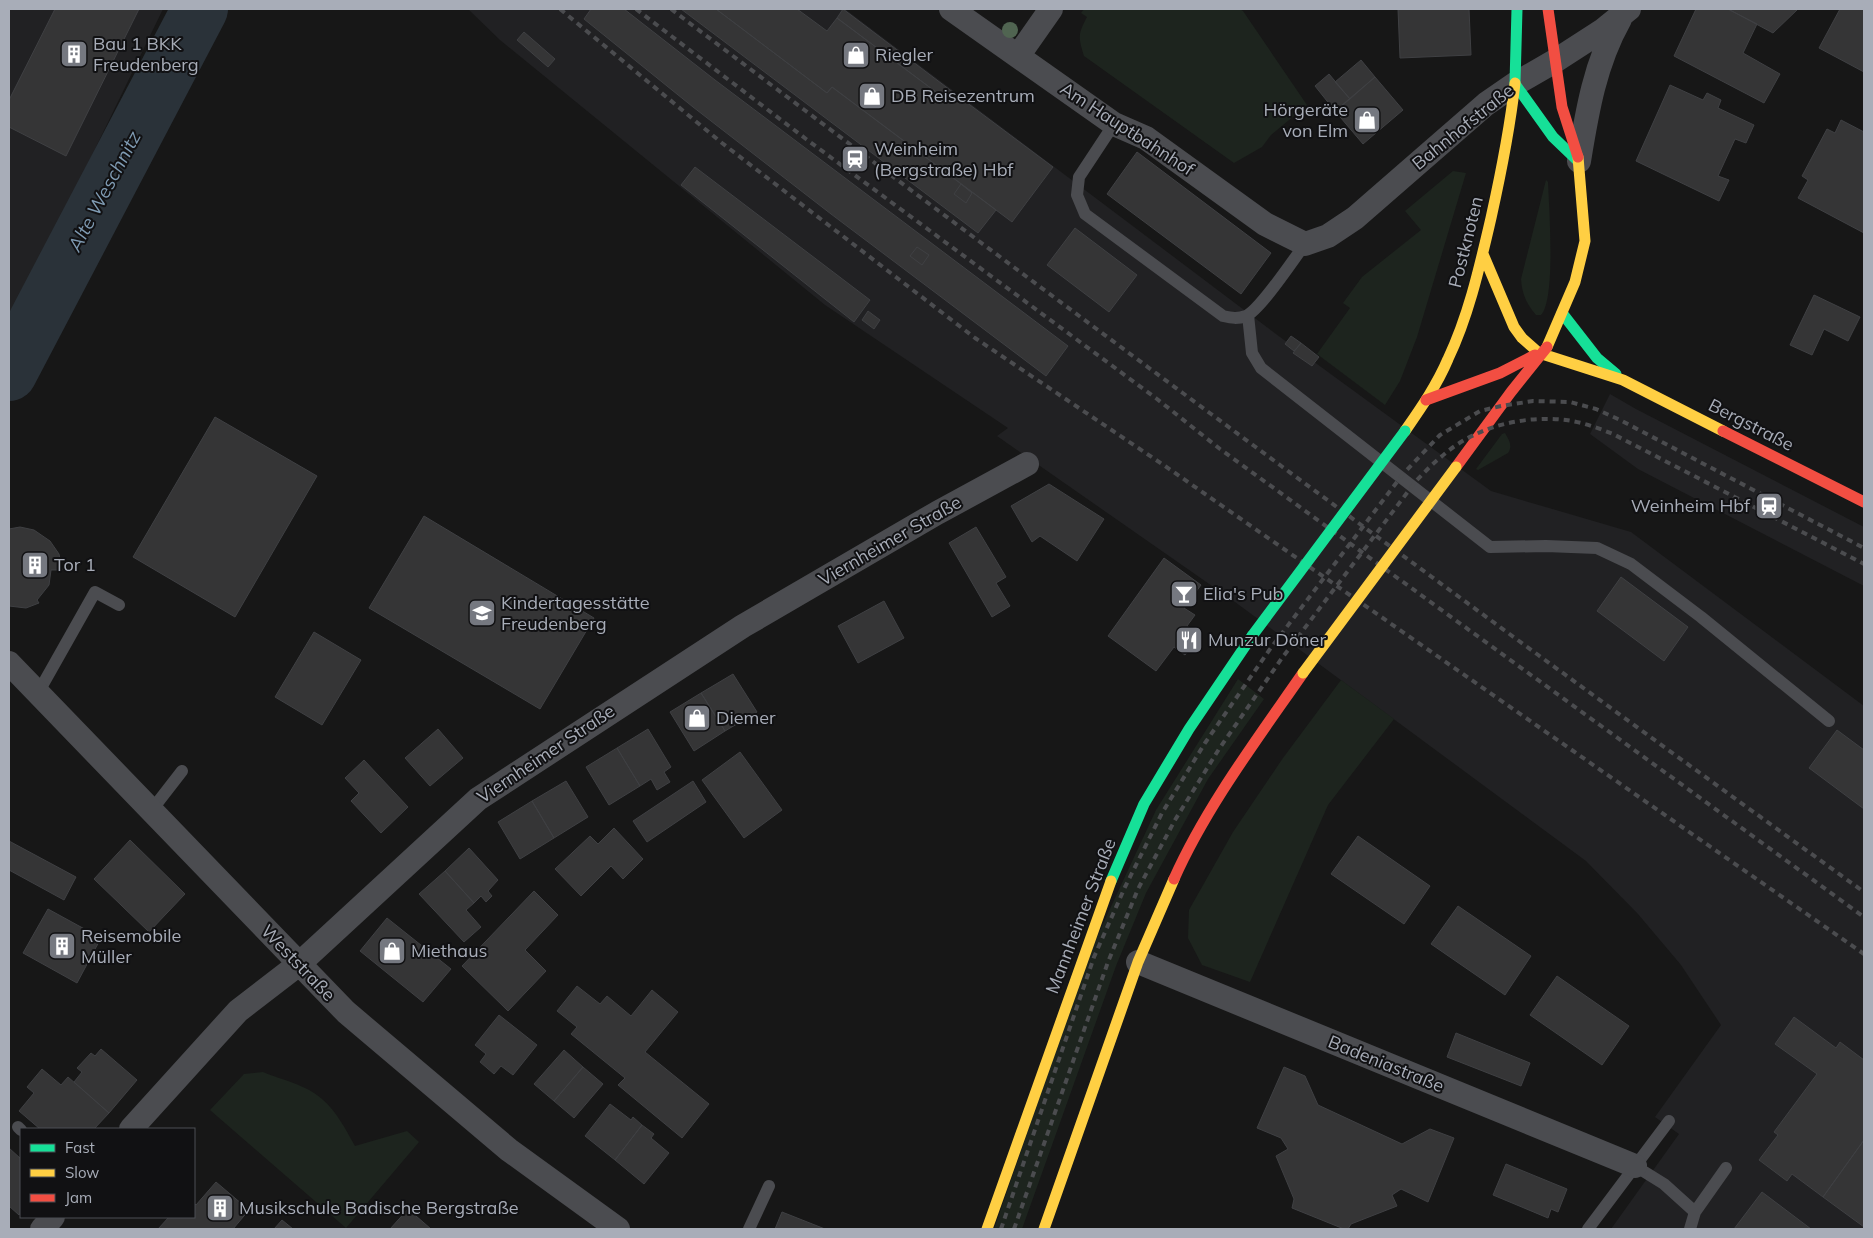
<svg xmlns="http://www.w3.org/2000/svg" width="1873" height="1238" font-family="Mulish,sans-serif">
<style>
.built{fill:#212123}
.green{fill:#1d241e}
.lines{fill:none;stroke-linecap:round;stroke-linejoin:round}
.river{stroke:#2a3239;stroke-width:56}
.building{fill:#353536;stroke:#3f4043}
.lane{stroke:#4b4c50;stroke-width:12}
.street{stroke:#4b4c50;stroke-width:24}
.fast{stroke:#16e098;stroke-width:11}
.slow{stroke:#ffcf43;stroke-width:11}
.jam{stroke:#f24e42;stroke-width:11}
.rail{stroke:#4b4c4f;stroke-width:4;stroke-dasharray:6 5;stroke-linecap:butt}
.fast-bridge{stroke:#16e098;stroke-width:11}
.slow-bridge{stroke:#ffcf43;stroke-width:11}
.tree{fill:#506451}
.labels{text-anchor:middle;stroke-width:4;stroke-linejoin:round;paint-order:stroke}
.poi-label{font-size:18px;fill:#a8adb8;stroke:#111113;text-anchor:start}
.street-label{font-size:18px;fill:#a8adb8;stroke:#111113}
.water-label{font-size:19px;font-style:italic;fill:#7f9bb3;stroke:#111113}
</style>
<rect width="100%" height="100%" fill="#171717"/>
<path class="built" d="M9,9h154l-120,247 -34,58z
M468,9h377l435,328 211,154 140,41 233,174v523h-253l68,-95 -24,-17 66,-92 -40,-60 -43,-51 -52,-53 -351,-259 -238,-166 11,-8 -183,-123 -325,-265z
M1610,394l26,15 228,118v59l-226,-117 -48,-35z"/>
<path class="green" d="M1084,9h156l3,2 64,94 -36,30 -9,12 -28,16 -150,-107c-6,-19 -6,-22 3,-39l-6,-4z
M1453,171l13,2 -49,164 -17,44 -15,24 -68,-51 33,-46 -7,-5 19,-26 59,-47 -16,-19z
M1546,180l2,2c1,24 8,118 -7,133h-5c-10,-12 -14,-21 -15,-36z
M1505,433c4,7 8,13 3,20l-30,17 -2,-1 26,-35z
M1238,679l26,20 -56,80 -62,114 -30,73 -94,263h-28l95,-275 67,-144z
M1341,680l53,39 -66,86 -78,177 -48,-17 -14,-27 1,-28 44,-78 50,-74z
M263,1072c19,8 44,13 59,27 15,13 24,31 33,47l52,-15 12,11 -73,86 -136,-118 34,-36z"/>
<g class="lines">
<path class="river" d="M9,373l191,-364"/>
</g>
<path class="building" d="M55,9h84l-73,147 -57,-29v-27z
M591,9h33l91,71 353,266 -22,30 -215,-162 -138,-107 -109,-88z
M681,9h35l111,84 5,-6 164,123 -18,23z
M716,9h81l30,22 10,-13 115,86 6,-8 95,71 -41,55 -180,-135 -5,6z
M843,9l115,87 -6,8 -115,-86z
M1398,9h71l2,46 -71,3z
M1696,9h32l29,15 -14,29 37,21 -16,29 -90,-47z
M1728,9h70l-25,24z
M1840,9h24v63l-45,-24z
M524,32l31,27 -7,8 -31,-27z
M1361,60l14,17 -25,22 -15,-17z
M1329,74l21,25 -15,12 -20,-25z
M1375,77l28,33 -40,34 -28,-33z
M1670,85l33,15 4,-7 14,7 -3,8 36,17 -8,18 -11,-4 -17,37 11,4 -10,21 -83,-40z
M1841,120l23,12v101l-66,-35 10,-18 -6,-4 25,-47 8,4z
M1137,152l134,101 -30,41 -134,-100z
M695,167l175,133 -16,22 -173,-137z
M961,184l11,9 -6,10 -12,-9z
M1075,228l62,47 -28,37 -62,-47z
M917,247l12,8 -7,10 -12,-9z
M1814,295l46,22 -12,24 -24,-12 -12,26 -22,-10z
M868,311l12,9 -6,9 -12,-9z
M1291,336l10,7 -7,8 -9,-7z
M1301,343l18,14 -7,9 -19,-13z
M215,417l102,59 -82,141 -102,-60z
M1049,484l55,35 -27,42 -37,-25 -8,6 -21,-36z
M424,516l170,102 -54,91 -171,-101z
M20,527l14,3 16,11 9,13 3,16h-11l-2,15 -12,15 2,3 -13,5 -17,-2v-77z
M976,527l30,50 -10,6 14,23 -18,11 -43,-74z
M1164,558l37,27 -17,23 11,7 -8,11 13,9 -15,20 -11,-8 -18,24 -48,-35z
M1621,577l67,50 -24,34 -67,-50z
M884,601l20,37 -46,25 -20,-37z
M314,632l47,28 -39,65 -47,-28z
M733,674l24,38 -32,19 -24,-38z
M701,693l24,38 -31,20 -24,-39z
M438,729l25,29 -33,28 -25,-28z
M648,729l23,38 -7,5 6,10 -13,8 -6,-11 -11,7 -23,-38z
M1837,730l27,20v59l-55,-41z
M617,748l23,38 -31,19 -23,-38z
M740,752l42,58 -38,28 -42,-58z
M364,760l44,47 -27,26 -30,-32 8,-8 -14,-15z
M566,781l22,36 -34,21 -22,-37z
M693,781l13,21 -59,40 -14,-21z
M532,801l22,37 -34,21 -22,-37z
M614,828l29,31 -20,20 -12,-13 -30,30 -26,-27 35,-33 8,8z
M1358,836l72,50 -26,38 -73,-50z
M130,840l55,54 -36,38 -55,-53z
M9,841l67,36 -12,23 -55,-30z
M469,848l29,32 -10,11 4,5 -6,6 -5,-6 -7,7 -29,-32z
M445,871l29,32 -8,7 15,17 -17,15 -45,-48z
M534,891l24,24 -33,35 21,21 -38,40 -46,-45z
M1458,906l73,50 -26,39 -74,-51z
M48,909l53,29 -24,45 -54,-30z
M387,918l64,51 -28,33 -63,-51z
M1557,976l72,50 -27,39 -72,-50z
M577,986l23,18 7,-8 24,20 21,-26 26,22 -33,40 64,52 -27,34 -64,-53 7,-7 -54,-44 6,-7 -20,-16z
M499,1015l38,30 -24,30 -12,-9 -7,8 -14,-12 6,-8 -11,-9z
M1794,1017l42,31 4,-6 24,18v80l-41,57 -31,-23 -5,7 -28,-21 19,-25 -4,-3 43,-58 -42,-30z
M1456,1033l74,30 -9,23 -74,-29z
M101,1049l36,31 -28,33 -35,-31 8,-10 -5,-4 14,-15 4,3z
M564,1050l19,17 -29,34 -20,-17z
M583,1067l20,17 -29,34 -20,-17z
M1284,1067l21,9 13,29 84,39 28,-15 24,9 -26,64 -27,-13 -9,6 5,11 -46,18 -3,5h-4l-52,-21 2,-9 -18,-43 12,-7 -7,-11 -24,-10z
M42,1069l19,16 7,-8 41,36 -15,16h-54l-21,-18 15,-18 -7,-6z
M610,1104l21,16 2,-3 9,8 -27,35 -30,-24z
M642,1125l12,9 -3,4 18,15 -25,31 -29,-24z
M1864,1140v87l-41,-30z
M9,1148l12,11v52l-2,4 -10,-9z
M1506,1164l61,25 -9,23 -7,-3 -3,9 -55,-23z
M216,1182l33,28 -16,19h-75l11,-12h25v-14l2,2z
M1762,1192l49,37h-77z
M408,1209l23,20h-41z
M782,1212l43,17h-50z
M282,1220l11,9h-19z"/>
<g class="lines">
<path class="lane" d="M1114,124l-35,53 -2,18 8,19 138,102c9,2 14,3 23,0 14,-6 48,-57 59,-72
M1248,315l4,38 9,15 229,179 56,-1 51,2 34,16 70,53 128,104
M38,693l57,-101 24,13
M151,811l31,-40
M18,1127l3,3
M1635,1166l29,18 31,28
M749,1229l20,-43
M1588,1229l81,-108
M1690,1229l5,-17 31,-44"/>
<path class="street" d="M951,9l163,115 32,14 119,86 40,20 23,-8 27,-18 131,-114 29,-20 40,-23 48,-31 26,-21
M1018,56l33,-47
M1579,161c8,-49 16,-98 41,-142
M9,663l337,349 163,138 109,79
M1138,962l497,204
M131,1129l107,-118 61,-47 179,-165 265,-173 194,-113 90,-49
M42,1229l11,-12"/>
<path class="fast" d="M1515,83l2,-74
M1515,84l38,53 24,23
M1562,313l35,45 19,16
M1111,881l33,-77 45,-75 63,-93"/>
<path class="slow" d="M1483,254l31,73 8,11 17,15 84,27 100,51
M1547,347l28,-65 10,-41 -7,-84
M1405,431c16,-23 32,-46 43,-72 21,-44 32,-94 43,-141 10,-45 19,-90 24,-135
M987,1229l124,-348
M1044,1229l94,-267 36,-83"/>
<path class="jam" d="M1548,9l14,98 16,50
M1426,400l74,-27 35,-18
M1723,431l141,71
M1456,467l55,-75 36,-45
M1174,879c32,-72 84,-141 129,-206"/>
<path class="rail" d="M560,9l162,134 253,195 190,128 699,488
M636,9l170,130 351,260 63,50 644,468
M671,9c394,299 792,593 1193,883
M1001,1229l93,-272 31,-70 37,-74 43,-70 65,-94 133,-175 37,-39 40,-24 21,-5 32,-5 37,1 26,7 24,11 244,128
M1014,1229l94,-267 30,-73 37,-69 44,-71 63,-91 134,-177c8,-8 16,-17 25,-24 33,-30 81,-42 125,-37 16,2 32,8 47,14l251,130"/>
<path class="fast-bridge" d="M1252,636l153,-205"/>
<path class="slow-bridge" d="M1303,673l153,-206"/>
</g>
<circle class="tree" cx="1010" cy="30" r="8"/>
<defs>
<g id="building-square" transform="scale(1.4375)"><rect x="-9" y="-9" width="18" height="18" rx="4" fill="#757880" stroke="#111113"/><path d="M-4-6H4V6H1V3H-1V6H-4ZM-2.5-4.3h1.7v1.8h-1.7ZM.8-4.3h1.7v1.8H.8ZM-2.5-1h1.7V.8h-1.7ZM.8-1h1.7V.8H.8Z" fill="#fff"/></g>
<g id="shop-square" transform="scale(1.4375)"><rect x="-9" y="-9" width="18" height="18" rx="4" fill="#757880" stroke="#111113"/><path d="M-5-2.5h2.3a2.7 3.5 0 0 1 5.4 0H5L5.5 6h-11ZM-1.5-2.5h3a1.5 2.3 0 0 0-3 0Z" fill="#fff"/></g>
<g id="station-square" transform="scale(1.4375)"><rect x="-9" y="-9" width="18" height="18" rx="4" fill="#757880" stroke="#111113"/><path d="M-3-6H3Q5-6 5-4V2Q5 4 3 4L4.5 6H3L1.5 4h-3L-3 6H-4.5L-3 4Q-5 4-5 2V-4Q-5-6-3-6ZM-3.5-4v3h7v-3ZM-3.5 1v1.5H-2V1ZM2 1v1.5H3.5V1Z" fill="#fff"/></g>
<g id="bar-square" transform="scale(1.4375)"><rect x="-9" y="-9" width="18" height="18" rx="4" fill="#757880" stroke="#111113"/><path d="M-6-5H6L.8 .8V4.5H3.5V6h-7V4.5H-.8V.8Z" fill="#fff"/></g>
<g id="school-square" transform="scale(1.4375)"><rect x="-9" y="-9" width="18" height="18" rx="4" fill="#757880" stroke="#111113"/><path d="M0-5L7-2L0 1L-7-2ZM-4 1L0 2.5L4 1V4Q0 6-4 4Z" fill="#fff"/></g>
<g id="restaurant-square" transform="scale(1.4375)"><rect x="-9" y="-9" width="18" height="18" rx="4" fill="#757880" stroke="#111113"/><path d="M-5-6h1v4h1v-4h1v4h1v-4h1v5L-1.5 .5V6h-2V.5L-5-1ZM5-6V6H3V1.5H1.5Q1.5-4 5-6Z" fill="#fff"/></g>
</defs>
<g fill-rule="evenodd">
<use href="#building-square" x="74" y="54"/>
<use href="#shop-square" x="856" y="55"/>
<use href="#shop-square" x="872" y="96"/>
<use href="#shop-square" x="1367" y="120"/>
<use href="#station-square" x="855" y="159"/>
<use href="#station-square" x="1769" y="506"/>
<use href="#building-square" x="35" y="565"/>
<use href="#bar-square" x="1184" y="594"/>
<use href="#school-square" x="482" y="613"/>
<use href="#restaurant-square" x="1189" y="640"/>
<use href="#shop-square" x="697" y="718"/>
<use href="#building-square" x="62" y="946"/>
<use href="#shop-square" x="392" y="951"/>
<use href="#building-square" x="220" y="1208"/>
</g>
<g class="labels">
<g class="poi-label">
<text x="93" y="50">Bau 1 BKK<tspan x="93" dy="21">Freudenberg</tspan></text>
<text x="875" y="61">Riegler</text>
<text x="891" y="102">DB Reisezentrum</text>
<text x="1348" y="116" text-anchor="end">Hörgeräte<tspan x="1348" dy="21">von Elm</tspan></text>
<text x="874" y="155">Weinheim<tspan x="874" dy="21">(Bergstraße) Hbf</tspan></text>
<text x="1750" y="512" text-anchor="end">Weinheim Hbf</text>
<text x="54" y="571">Tor 1</text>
<text x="1203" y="600">Elia's Pub</text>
<text x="501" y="609">Kindertagesstätte<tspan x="501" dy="21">Freudenberg</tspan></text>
<text x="1208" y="646">Munzur Döner</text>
<text x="716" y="724">Diemer</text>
<text x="81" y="942">Reisemobile<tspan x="81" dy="21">Müller</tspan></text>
<text x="411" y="957">Miethaus</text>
<text x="239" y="1214">Musikschule Badische Bergstraße</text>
</g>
<g class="street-label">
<text transform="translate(1463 127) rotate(-39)" y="6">Bahnhofstraße</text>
<text transform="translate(1127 129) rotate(33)" y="6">Am Hauptbahnhof</text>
<text transform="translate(1466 242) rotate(-76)" y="6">Postknoten</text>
<text transform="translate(1751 425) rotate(27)" y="6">Bergstraße</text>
<text transform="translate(890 541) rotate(-30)" y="6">Viernheimer Straße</text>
<text transform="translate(546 754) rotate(-34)" y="6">Viernheimer Straße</text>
<text transform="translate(1081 916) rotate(-69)" y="6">Mannheimer Straße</text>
<text transform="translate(298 963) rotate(46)" y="6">Weststraße</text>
<text transform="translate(1386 1064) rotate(22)" y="6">Badeniastraße</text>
</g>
<g class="water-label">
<text transform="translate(104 191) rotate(-62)" y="7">Alte Weschnitz</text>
</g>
</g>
<rect width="1873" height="1238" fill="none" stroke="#a8adb8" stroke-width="20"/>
<rect x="20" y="1128" width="175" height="90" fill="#111113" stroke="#4d4f55"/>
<rect x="30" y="1144" width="25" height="8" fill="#16e098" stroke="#4d4f55"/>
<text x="65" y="1153" font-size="15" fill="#a8adb8">Fast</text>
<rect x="30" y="1169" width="25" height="8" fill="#ffcf43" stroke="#4d4f55"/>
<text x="65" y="1178" font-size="15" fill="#a8adb8">Slow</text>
<rect x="30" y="1194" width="25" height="8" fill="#f24e42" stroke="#4d4f55"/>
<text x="65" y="1203" font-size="15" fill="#a8adb8">Jam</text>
</svg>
